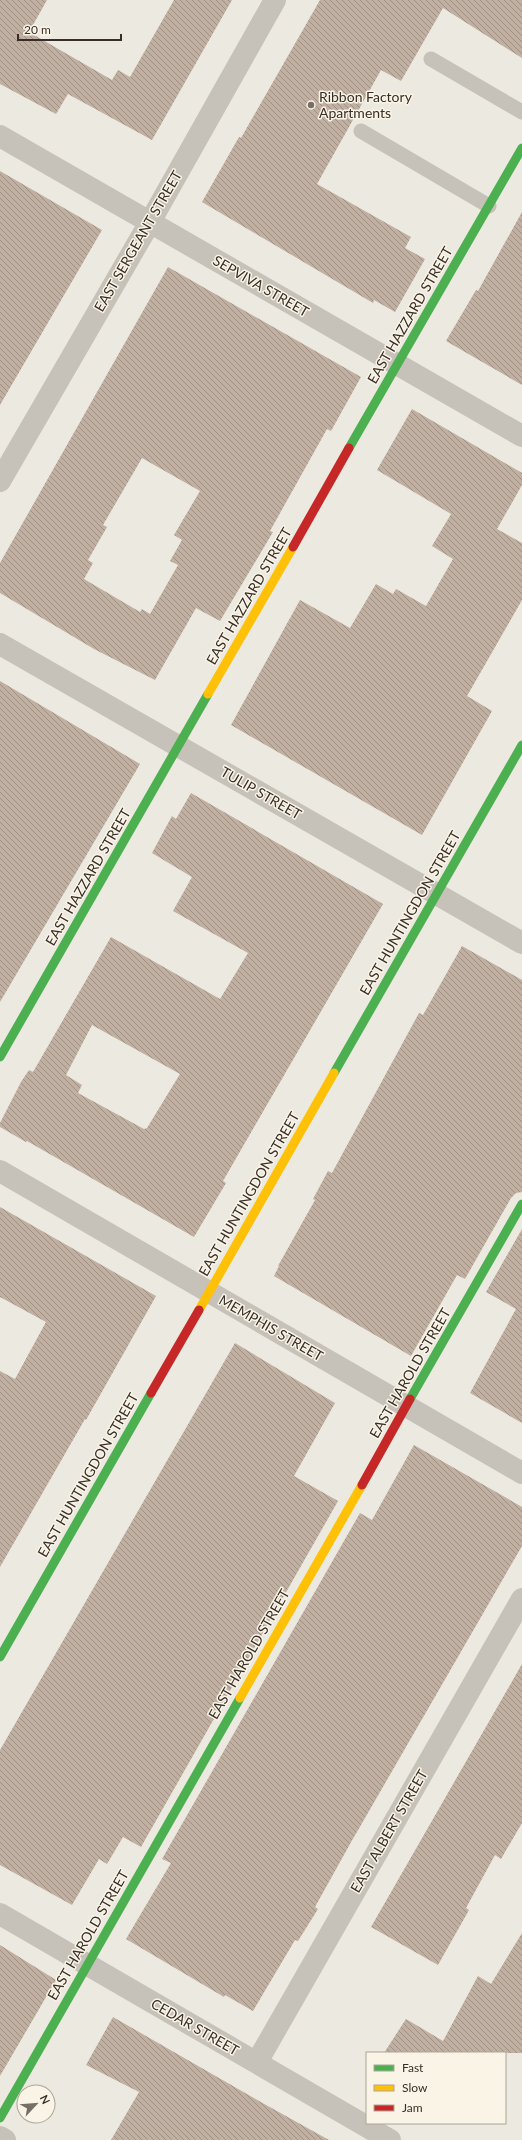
<svg xmlns="http://www.w3.org/2000/svg" width="522" height="2140" font-family="Lato,sans-serif">
<style>
.building{fill:url(#building-back-hatch);fill-rule:evenodd}
.lines{fill:none;stroke-linecap:round;stroke-linejoin:round}
.lane{stroke:#c6c1b9;stroke-width:15}
.street{stroke:#c6c1b9;stroke-width:22}
.fast{stroke:#4caf50;stroke-width:9}
.slow{stroke:#ffc107;stroke-width:9}
.jam{stroke:#c62828;stroke-width:9}
.poi-dot{fill:#766f68;stroke:#faf4e7;stroke-width:1.5}
.labels{text-anchor:middle;stroke-width:3;stroke-linejoin:round;paint-order:stroke}
.poi-label{font-size:14px;fill:#372e27;stroke:#faf4e7;text-anchor:start}
.street-label{font-size:14px;fill:#372e27;stroke:#faf4e7}
</style>
<defs>
<pattern id="building-back-hatch" width="6" height="6" patternUnits="userSpaceOnUse"><rect width="6" height="6" fill="#c1b0a1"/><path d="M-1 5l2 2M0 0l6 6M5-1l2 2" fill="none" stroke="#9e9083"/></pattern>
</defs>
<rect width="100%" height="100%" fill="#ece9e0"/>
<path class="building" d="M0,0h47l-18,32 83,48 6,-10 12,7 44,-77h58l-80,140 -84,-46 -12,20 -56,-30z
M320,0h202v58l-79,-50 -42,73 -20,-11 -64,114 94,53 -6,11 20,11 -30,53 -21,-12 -1,3 -171,-101 37,-65 2,1z
M0,171l102,59 -102,175z
M522,212v173l-76,-44 30,-51 2,1z
M168,267l193,110 -30,54 -4,-2 -57,102 3,1 -53,89 -24,-13 -41,72 -61,-31 -94,-56v-30zM142,458l58,33 -26,44 8,5 -12,21 8,4 -28,49 -8,-5 -2,3 -56,-33 9,-16 -5,-3 19,-33 -4,-2z
M412,409l110,64v12l-25,44 25,14v57l-55,96 25,15 -70,124 -191,-110 69,-125 50,28 26,-44 17,10 3,-5 30,17 27,-47 -21,-13 19,-32 -74,-44z
M0,681l140,83 -140,238z
M191,793l192,111 -160,277 3,2 -32,54 -167,-96 -1,1 -26,-15v-4l21,-41 8,-12 4,2 78,-135 109,62 28,-46 -75,-42 19,-34 -40,-24 20,-37 4,3zM92,1025l88,49 -33,54 -3,1 -66,-36 4,-8 -16,-10z
M462,946l60,34v212l-6,1 -5,5 -46,81 -8,-4 -46,81 -137,-80 5,-10h-1l37,-66 -2,-1 15,-28 4,2 87,-160 4,2z
M0,1207l156,89 -70,124 -1,-1 -85,148v-196l15,8 31,-57 -46,-25z
M522,1229v194l-52,-30 46,-84 -30,-17z
M235,1343l100,60 -41,73 44,25 -197,346 -18,-10 -16,27 -8,-5 -27,46 -72,-40v-115z
M414,1445l108,62v39l-172,298 -35,63 3,2 -20,32 -3,-1 -42,71 -28,-16 -1,2 -98,-58 45,-76 -9,-4 198,-346 12,7z
M522,1664v159l-21,36 -6,-4 -29,53 3,2 -31,55 -67,-38z
M522,1933v120h-138l22,-34 37,22 35,-65 13,8z
M0,1945l56,35 -56,96z
M113,2017l146,84 70,39h-218l28,-48 -53,-27z"/>
<g class="lines">
<path class="lane" d="M431,59l91,53
M361,131l128,75"/>
<path class="street" d="M0,136l522,300
M0,481l150,-259 125,-222
M0,644l522,299
M0,1171l522,302
M0,1914l390,226
M257,2062l265,-463
M0,2137l5,3"/>
<path class="fast" d="M349,448l173,-300
M0,1057l208,-363
M334,1073l188,-328
M410,1399l112,-195
M0,1657l151,-264
M0,2118l240,-420"/>
<path class="slow" d="M208,694l85,-147
M199,1310l135,-237
M240,1698l122,-213"/>
<path class="jam" d="M293,547l56,-99
M151,1393l48,-83
M362,1485l48,-86"/>
</g>
<circle class="poi-dot" cx="311" cy="105" r="4"/>
<g class="labels">
<g class="poi-label">
<text x="319" y="102">Ribbon Factory<tspan x="319" dy="16">Apartments</tspan></text>
</g>
<g class="street-label">
<text transform="translate(138 241) rotate(-60)" y="5">EAST SERGEANT STREET</text>
<text transform="translate(261 286) rotate(30)" y="5">SEPVIVA STREET</text>
<text transform="translate(410 315) rotate(-60)" y="5">EAST HAZZARD STREET</text>
<text transform="translate(249 596) rotate(-60)" y="5">EAST HAZZARD STREET</text>
<text transform="translate(261 793) rotate(30)" y="5">TULIP STREET</text>
<text transform="translate(88 877) rotate(-60)" y="5">EAST HAZZARD STREET</text>
<text transform="translate(410 913) rotate(-60)" y="5">EAST HUNTINGDON STREET</text>
<text transform="translate(249 1194) rotate(-60)" y="5">EAST HUNTINGDON STREET</text>
<text transform="translate(271 1328) rotate(30)" y="5">MEMPHIS STREET</text>
<text transform="translate(410 1373) rotate(-60)" y="5">EAST HAROLD STREET</text>
<text transform="translate(88 1475) rotate(-60)" y="5">EAST HUNTINGDON STREET</text>
<text transform="translate(249 1654) rotate(-60)" y="5">EAST HAROLD STREET</text>
<text transform="translate(389 1831) rotate(-60)" y="5">EAST ALBERT STREET</text>
<text transform="translate(88 1935) rotate(-60)" y="5">EAST HAROLD STREET</text>
<text transform="translate(195 2027) rotate(30)" y="5">CEDAR STREET</text>
</g>
</g>
<rect x="366" y="2052" width="140" height="72" fill="#faf4e7" stroke="#aca59a"/>
<rect x="374" y="2065" width="20" height="6" fill="#4caf50" stroke="#aca59a"/>
<text x="402" y="2072" font-size="12" fill="#372e27">Fast</text>
<rect x="374" y="2085" width="20" height="6" fill="#ffc107" stroke="#aca59a"/>
<text x="402" y="2092" font-size="12" fill="#372e27">Slow</text>
<rect x="374" y="2105" width="20" height="6" fill="#c62828" stroke="#aca59a"/>
<text x="402" y="2112" font-size="12" fill="#372e27">Jam</text>
<g transform="translate(36 2104) rotate(64)"><circle r="19" fill="#faf4e7" stroke="#aca59a"/>
<path d="M0-3L7 15L0 10L-7 15Z" fill="#766f68"/>
<text y="-6" font-size="11" font-weight="bold" text-anchor="middle" fill="#372e27">N</text>
</g>
<path d="M18 34v6h103v-6" fill="none" stroke="#372e27" stroke-width="2"/>
<text x="24" y="34" font-size="12" fill="#372e27" stroke="#faf4e7" stroke-width="3" paint-order="stroke">20 m</text>
</svg>
